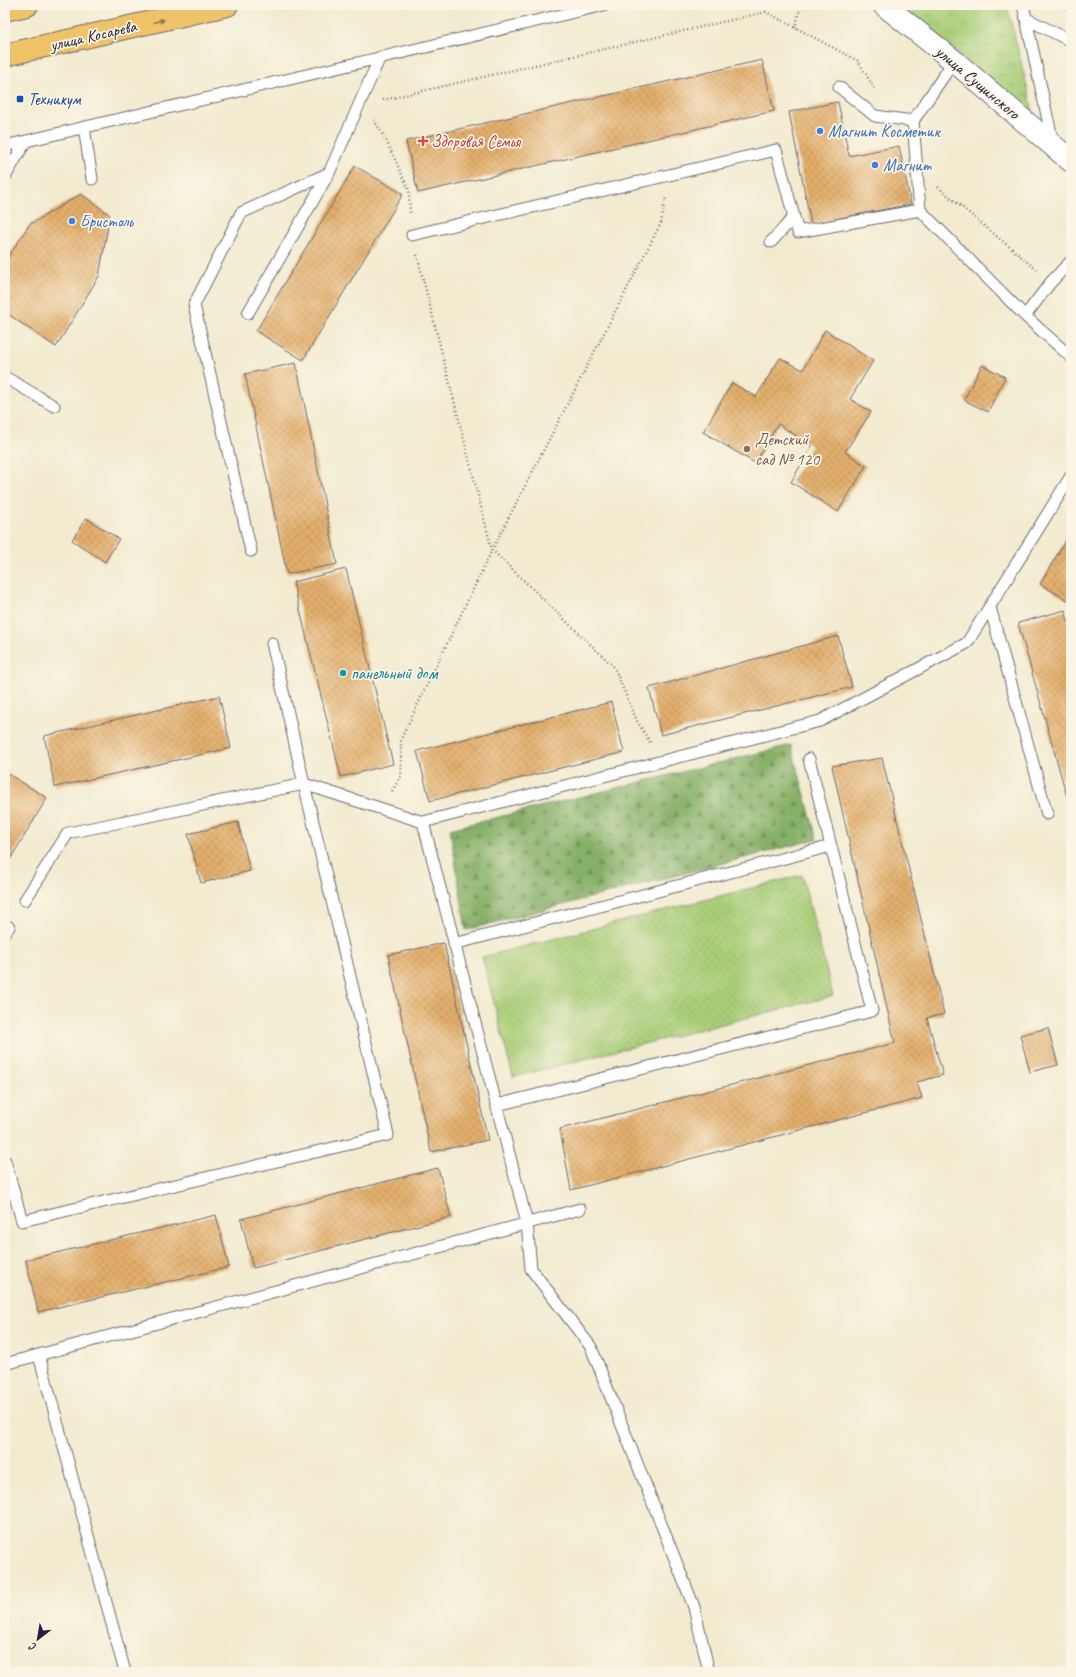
<svg xmlns="http://www.w3.org/2000/svg" width="1076" height="1677" font-family="Caveat,sans-serif">
<style>
.grass{fill:url(#grass-tufts);stroke:#657859}
.forest{fill:url(#forest-firs);stroke:#546952}
.park{fill:url(#park-dots);stroke:#657859}
.building{fill:url(#building-cross-hatch)}
.lines{fill:none;stroke-linecap:round;stroke-linejoin:round}
.service-casing{stroke:#6b686f;stroke-width:13}
.tertiary-casing{stroke:#6b686f;stroke-width:24}
.primary-casing{stroke:#6b686f;stroke-width:24}
.path{stroke:#6b686f;stroke-width:2.5;stroke-dasharray:1 3;stroke-linecap:butt}
.service{stroke:#fff;stroke-width:11}
.tertiary{stroke:#fff;stroke-width:22}
.primary{stroke:#f0c369;stroke-width:22}
.oneway{fill:#897252}
.transit-dot{fill:#1a4fb4;stroke:#fcf5e5;stroke-width:1.5}
.shop-dot{fill:#3f7fe0;stroke:#fcf5e5;stroke-width:1.5}
.health-dot{fill:#e0444e;stroke:#fcf5e5;stroke-width:1.5}
.education-dot{fill:#8d6e63;stroke:#fcf5e5;stroke-width:1.5}
.culture-dot{fill:#0f9aa8;stroke:#fcf5e5;stroke-width:1.5}
.labels{text-anchor:middle;stroke-width:3.5;stroke-linejoin:round;paint-order:stroke}
.street-label{font-size:17px;fill:#22223b;stroke:#fcf5e5}
.transit-label{font-size:17px;fill:#164399;stroke:#fcf5e5;text-anchor:start}
.shop-label{font-size:17px;fill:#366cbe;stroke:#fcf5e5;text-anchor:start}
.health-label{font-size:17px;fill:#be3a42;stroke:#fcf5e5;text-anchor:start}
.education-label{font-size:17px;fill:#785e54;stroke:#fcf5e5;text-anchor:start}
.culture-label{font-size:17px;fill:#0d838f;stroke:#fcf5e5;text-anchor:start}
</style>
<defs>
<pattern id="grass-tufts" width="24" height="20" patternUnits="userSpaceOnUse"><rect width="24" height="20" fill="#a8cd77"/><path d="M3 7l-1-3M5 7V3M7 7l1-3M15 17l-1-3M17 17v-4M19 17l1-3" fill="none" stroke="#90b068"/></pattern>
<pattern id="forest-firs" width="22" height="20" patternUnits="userSpaceOnUse"><rect width="22" height="20" fill="#86b068"/><path d="M5 1l3.5 6h-7zM16 11l3.5 6h-7z" fill="#6d8f57"/></pattern>
<pattern id="park-dots" width="8" height="8" patternUnits="userSpaceOnUse"><rect width="8" height="8" fill="#a8cd77"/><path d="M2 2h.1M6 6h.1" fill="none" stroke="#90b068" stroke-width="1.8" stroke-linecap="round"/></pattern>
<pattern id="building-cross-hatch" width="8" height="8" patternUnits="userSpaceOnUse"><rect width="8" height="8" fill="#e3af6c"/><path d="M0 0l8 8M0 8l8-8" fill="none" stroke="#c2965e"/></pattern>
</defs>
<rect width="100%" height="100%" fill="#fcf5e5"/>
<filter id="ink" filterUnits="userSpaceOnUse"><feTurbulence type="fractalNoise" baseFrequency=".025" numOctaves="2"/><feDisplacementMap in="SourceGraphic" scale="8" xChannelSelector="R" yChannelSelector="G"/><feConvolveMatrix kernelMatrix="1 2 1 2 8 2 1 2 1" color-interpolation-filters="sRGB"/></filter>
<filter id="wash" filterUnits="userSpaceOnUse"><feTurbulence type="fractalNoise" baseFrequency=".012" numOctaves="4" result="noise"/><feDisplacementMap in="SourceGraphic" scale="16" xChannelSelector="R" yChannelSelector="G"/><feGaussianBlur stdDeviation="0.9" result="paint"/><feColorMatrix in="noise" values="0 0 0 0 0 0 0 0 0 0 0 0 0 0 0 0 0 1.4 0 .05"/><feComposite in="paint" operator="in"/></filter>
<g filter="url(#wash)">
<rect width="100%" height="100%" fill="#f2ebd0"/>
<path class="grass" d="M900,5h107l28,114z"/>
<path class="forest" d="M791,745l26,94 -351,91 -16,-101z"/>
<path class="park" d="M802,875l31,121 -320,81 -31,-120z"/>
<g id="blocks">
<path class="building" d="M762,60l12,51 -356,82 -12,-52z
M838,102l11,54 50,-10 12,58 -100,20 -22,-112z
M355,166l48,28 -100,166 -47,-29z
M81,194l29,21 -11,61 -43,71 -51,-35v-50l24,-37z
M825,330l48,31 -23,38 21,13 -26,40 21,14 -28,46 -47,-30 21,-36 -34,-22 -23,39 -52,-31 29,-49 24,14 24,-39 23,12z
M296,363l41,201 -50,10 -42,-200z
M982,365l23,12 -17,35 -24,-12z
M86,518l33,21 -14,23 -33,-22z
M1071,531v71l-31,-18z
M346,569l47,195 -52,13 -48,-195z
M1065,610l6,22v179l-53,-188z
M838,636l14,51 -191,48 -12,-47z
M219,696l12,52 -176,39 -11,-51z
M611,702l13,50 -194,49 -13,-50z
M882,758l62,256 -17,4 16,57 -26,7 5,16 -351,92 -11,-61 335,-86 -63,-277z
M5,772l42,26 -42,70z
M238,822l12,49 -49,12 -13,-49z
M444,943l44,197 -57,12 -43,-197z
M1048,1028l10,37 -28,7 -10,-37z
M438,1168l13,49 -198,51 -12,-49z
M216,1215l13,52 -191,45 -12,-52z"/>
</g>
</g>
<g filter="url(#ink)">
<use href="#blocks" fill-opacity="0" stroke="#6b686f" stroke-width="1"/>
<g class="lines">
<g class="service-casing">
<path id="service" d="M1023,5l30,138
M1027,19l44,22
M839,87l36,29 38,5
M84,127l8,52
M5,146l599,-141
M5,177l21,-36
M920,210l-7,-89 41,-60
M412,235l364,-85 22,82 122,-22 105,106 46,41
M771,242l23,-25
M248,313l81,-140 51,-116
M1025,316l26,-34 20,-21
M5,377l49,29
M251,551l-57,-246 47,-92 88,-40
M990,607l57,207
M272,643l32,141 119,38 104,401 4,46 60,78 103,260 15,65
M809,759l22,87
M423,822l397,-101 147,-78 104,-167
M5,932l4,-5
M454,944l377,-98 41,165 -375,94
M5,1161l17,60 366,-86 -84,-351 -236,49 -43,67
M39,1355l86,317
M5,1364l575,-155"/>
</g>
<g class="tertiary-casing">
<path id="tertiary" d="M884,5l70,56 117,100"/>
</g>
<g class="primary-casing">
<path id="primary" d="M5,10l22,-5
M5,55l222,-50"/>
</g>
<path class="path" d="M762,5l4,7
M1066,5l4,13
M795,28l6,-23
M383,100l383,-88 92,49 16,27
M374,120l12,20 23,50 1,24
M938,187l99,83
M417,255l75,295 122,117 23,54 14,23
M392,791l9,-15v-37l91,-189 169,-327 5,-27"/>
<use href="#service" class="service"/>
<use href="#tertiary" class="tertiary"/>
<use href="#primary" class="primary"/>
</g>
<defs><path id="oneway-solid" d="M-6-.8H1V-3.2L6.5 0L1 3.2V.8H-6Z"/></defs>
<use class="oneway" href="#oneway-solid" transform="translate(159 21) rotate(-13)"/>
</g>
<rect class="transit-dot" x="16" y="95" width="8" height="8" rx="2"/>
<g class="shop-dot">
<circle cx="820" cy="131" r="4"/>
<circle cx="875" cy="165" r="4"/>
<circle cx="72" cy="221" r="4"/>
</g>
<path class="health-dot" d="M421 135h4v4h4v4h-4v4h-4v-4h-4v-4h4z"/>
<circle class="education-dot" cx="747" cy="449" r="4"/>
<circle class="culture-dot" cx="343" cy="673" r="4"/>
<g class="labels">
<g class="street-label">
<text transform="translate(93 35) rotate(-13)" y="6">улица Косарева</text>
<text transform="translate(978 82) rotate(40)" y="6">улица Сущинского</text>
</g>
<g class="transit-label">
<text x="28" y="105">Техникум</text>
</g>
<g class="shop-label">
<text x="828" y="137">Магнит Косметик</text>
<text x="883" y="171">Магнит</text>
<text x="80" y="227">Бристоль</text>
</g>
<g class="health-label">
<text x="431" y="147">Здоровая Семья</text>
</g>
<g class="education-label">
<text x="755" y="445">Детский<tspan x="755" dy="20">сад № 120</tspan></text>
</g>
<g class="culture-label">
<text x="351" y="679">панельный дом</text>
</g>
</g>
<rect width="1076" height="1677" fill="none" stroke="#fcf5e5" stroke-width="20"/>
<g transform="translate(38 1639) rotate(211)" stroke="#fcf5e5" stroke-width="3" paint-order="stroke">
<path d="M0-3L7 15L0 10L-7 15Z" fill="#22223b"/>
<text y="-6" font-size="11" font-weight="bold" text-anchor="middle" fill="#22223b">С</text>
</g>
</svg>
